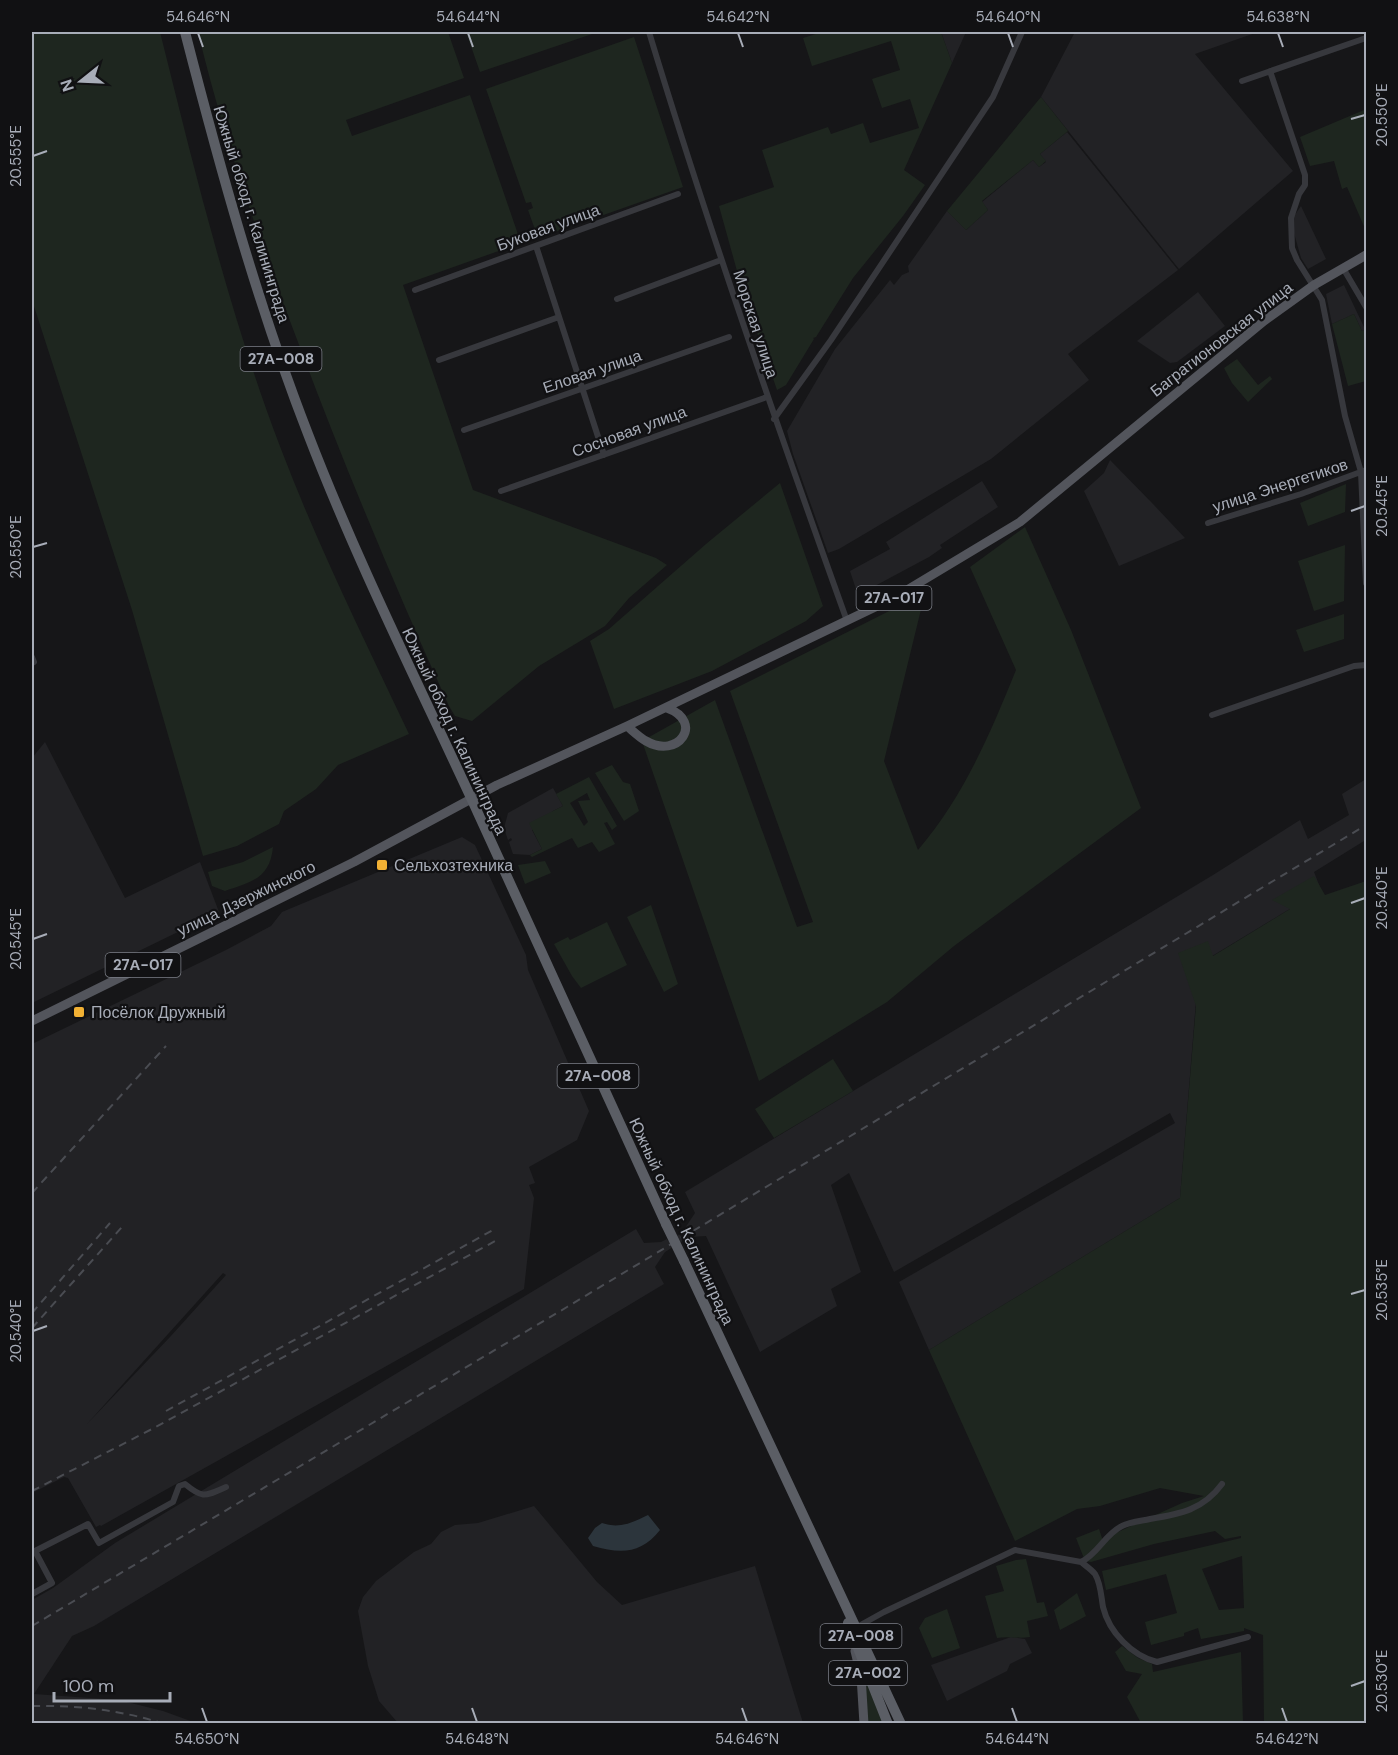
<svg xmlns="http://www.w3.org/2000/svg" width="1398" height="1755" font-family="'DM Sans',sans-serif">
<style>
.built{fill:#222225;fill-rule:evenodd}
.green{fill:#1e261f;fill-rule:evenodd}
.water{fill:#2c353c}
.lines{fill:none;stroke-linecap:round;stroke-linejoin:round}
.minor{stroke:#37383d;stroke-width:6}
.primary{stroke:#53555c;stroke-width:9}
.trunk{stroke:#5b5e65;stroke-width:10}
.rail{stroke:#4a4c52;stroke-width:2;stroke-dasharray:8 6;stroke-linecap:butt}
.trunk-bridge{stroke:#5b5e65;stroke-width:10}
.ticks{fill:none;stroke:#a8adb8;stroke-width:2}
.poi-dot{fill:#f2b134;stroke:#111113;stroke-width:2}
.labels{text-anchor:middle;stroke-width:4.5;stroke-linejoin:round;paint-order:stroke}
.shield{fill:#111113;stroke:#7b7e86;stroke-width:1.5}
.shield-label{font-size:15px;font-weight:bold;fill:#a8adb8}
.street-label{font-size:16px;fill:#a8adb8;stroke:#111113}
.poi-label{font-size:16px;fill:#a8adb8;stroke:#111113;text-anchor:start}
.neatline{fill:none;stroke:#a8adb8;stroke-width:2}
.ticks-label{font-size:15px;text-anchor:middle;fill:#a8adb8}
</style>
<rect width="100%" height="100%" fill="#161618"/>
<path class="built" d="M941,32h25l-14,31z
M1075,32h183l-63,22 98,117 -114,98 -138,-172z
M1067,132l111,138 -110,84 21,26 -98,79 -152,90 -11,4 -35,-99 -6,-23 48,-82 55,-69 4,5 8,-10 7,-3 -1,-6 39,-55 19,19 22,-20 -6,-8 51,-42 6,7 7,-5 -6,-8z
M1301,206l25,53 -18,10 -7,-11 -7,-25v-17z
M1344,285l20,42h2v3l-4,1 -8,-17 -22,10 -6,-30z
M1198,292l27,34 -48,36 -7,1 -33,-22z
M1110,460l43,44 32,34 -66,28 -35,-75 20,-18z
M982,481l16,26 -58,38 2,3 -13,9 -71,38 -8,-24 40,-22 -4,-7z
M45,742l80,156 75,-36 19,50 -187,91v-245z
M1366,779v71l-2,-9 -50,31 7,18 -122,74 -19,234 -251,152 -30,-68 276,-159 -5,-10 -276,159 -45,-99 -18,12 30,87 -30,17 6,17 -77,46 -54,-116 -17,1 -24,15 -10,15 9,17 -570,342 -22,10 -38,58 85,6 44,11 33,12h-164v-123l21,-12 62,-45 521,-314 8,14 17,-1 6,-3 1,2 12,-7 -1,-3 6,-3 10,-15 -10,-21 528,-317 87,-55 8,19 41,-24 -7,-21z
M553,788l10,18 -10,5 -21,19 10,19 -12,6 -17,-1 -4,-12 3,-2 -1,-2 -3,2 -4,-12 4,-15z
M462,837l13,8 51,110 2,15 61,141 -12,29 -48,27 6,16 -6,2 5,13 -10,91 -423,237 -1,-1 -4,2 -28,-49 -4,-1 -32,16v-449l194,-94 45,-24 11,-14zM223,1273l3,2 -56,62 -83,87z
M534,1506l63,76 25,23 133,-39 48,157h-405l-19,-22 -11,-35 -10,-55 5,-14 13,-16 38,-29 17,-8 10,-12 14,-7 23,-2z
M1011,1637l14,2 7,14 -22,11 -3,7 -60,30 -16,-36z"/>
<path class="green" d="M32,32h128c35,140 69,281 121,417 37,97 83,190 128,285l-71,31 -22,24 -32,22 -5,13 -42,22 -34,10 -71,-246 -100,-310z
M198,32h250l16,46 -118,42 6,16 118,-41 51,148 -118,42 70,205 183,68 11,7 -38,33 -24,28 -66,40 -67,55 -17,-5 -6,-10c-53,-117 -103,-236 -148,-356 -40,-104 -77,-210 -103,-318z
M466,32h132l-118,40z
M822,32h119l11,31 -48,107 21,15 -22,31 -50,62 -37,59 -3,1 1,1 -28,46 -9,5 -35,-101 -23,-83 55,-19 -12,-37 66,-23 3,7 32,-11 7,20 49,-15 -9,-29 -28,9 -10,-29 28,-9 -9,-29 -79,25 -9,-28z
M634,37l49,150 -145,51 -10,-28 5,-2 -2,-6 -5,1 -40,-114z
M1041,97l27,34 -28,23 6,7 -7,6 -6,-7 -51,41 6,9 -22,20 -19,-19z
M1364,110l2,7v114l-19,-44 -5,2 -8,-28 -24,5 -10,-29z
M1354,314l8,17 4,-1v51l-18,5 -16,-62z
M1237,359l21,26 12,-9 2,3 -24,23 -16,-19 -8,-15z
M780,483l43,123 -17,15 -94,50 -98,38 -24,-68 19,-12 97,-85z
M1346,484l-1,28 -37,14 -8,-23z
M1025,527l46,103 70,178 -187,138 -67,56 -128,79 -117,-340 73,-41 82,227 16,-5 -83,-231 195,-98 -41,168 34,89c46,-54 72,-116 98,-180l-46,-103z
M1345,545l-1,56 -30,10 -16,-50z
M1344,614v25l-40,13 -8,-22z
M612,765l11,17 7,2 9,27 -15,10 -29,-48z
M589,777l28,49 -5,4 -5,-8 -3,1 11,21 -16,8 -7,-10 -14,6 -6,-10 -40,19 -2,-2 12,-6 -13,-26 34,-17 -7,-12zM587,793l3,7 -12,1 10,21 -4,4 -14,-23z
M273,847c-3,31 -21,35 -48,44l-13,-5 -4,-14 35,-10z
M545,861l6,12 -26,11 -7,-19z
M1314,876l11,19 41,-14v842h-102l-1,-88 -19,-7v3l-43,8 -3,-11 -14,5v3l-33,9 -6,-23 32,-9 -11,-39 -60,16 -4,-19 139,-33v-2l-16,3 -10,-8 -61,13 -63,18 -6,-1 -9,-23 23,-9 4,12 6,-5 73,-33 22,-7 -44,-8 -60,18 -23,3 -62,32 -86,-191 251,-152 16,-192 -18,-53 30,-12 5,15 77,-47 -18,-9zM1242,1556l2,52 -25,2 -17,-41z
M651,905l27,79 -14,8 -37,-75z
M607,922l20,43 -46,23 -9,-12 -18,-32 14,-7 2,3z
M833,1059l20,32 -79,47 -19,-29z
M1026,1559l11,44 7,-1 4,14 -21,5 3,16c-10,2 -22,-1 -33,1l-12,-42 19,-5 -8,-25 20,-6z
M1077,1593l9,23 -26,14 -6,-20z
M947,1609l13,39 -28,10 -13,-30 6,-10z
M1122,1646l16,12 14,6 1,8 88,-20 2,71h-102l-14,-26 15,-23 -16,-3 -11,-19z
M863,1670l22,53h-17z"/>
<path class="water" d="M648,1515l12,15c-19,24 -39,24 -67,16l-5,-8 7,-10 7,-5c17,6 30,0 46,-8z"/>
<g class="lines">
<path class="minor" d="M649,32c60,198 128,394 198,589
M1270,71l35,104v10l-6,9 -8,24 1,30 5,12 25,40 23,116 16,56 5,111
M1242,81l124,-43
M536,246l68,209
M1343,268l23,39
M415,290l263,-96
M617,299l104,-39
M439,360l120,-43
M774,419l57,-79 162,-243 29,-65
M464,430l265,-93
M501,491l266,-94
M1208,523l93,-29 65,-24
M32,657l2,5 -2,1
M1212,715l142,-49 12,-1
M35,1551l53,-27 11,19 74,-41 6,-16 6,-2c18,15 20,12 41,3
M1081,1562c5,4 11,8 14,12 6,10 6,22 8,33 6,25 29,49 54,55l91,-25
M32,1594l20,-11 -17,-32 -3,1
M857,1627l27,-15 131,-62 66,12c17,-8 24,-28 41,-36 8,-4 19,-5 28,-7 30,-5 53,-9 72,-35"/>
<path class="primary" d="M627,726c6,5 12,11 19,15 32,19 59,-19 21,-33
M32,1021l322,-159 143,-77 130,-59 265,-127 128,-77 244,-201 50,-36 52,-30
M855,1651l6,25 3,48"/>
<path class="trunk" d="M185,32c35,136 72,271 123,402 48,125 108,245 164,366 65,141 129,283 194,424
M684,1261l217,463
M848,1623l40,101"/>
<path class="rail" d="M32,1193l134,-147
M32,1313l78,-90
M32,1328l90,-101
M166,1411l327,-181
M32,1491l120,-62 345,-189
M32,1626l535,-319 799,-482
M32,1706c46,-1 88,4 133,18"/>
<path class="trunk-bridge" d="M666,1224l18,37"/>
</g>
<path class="ticks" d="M198,33l5,14M468,33l5,14M738,33l5,14M1008,33l5,14M1278,33l5,14M1351,119l14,-4M33,156l14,-5M1351,511l14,-5M33,547l14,-4M1351,903l14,-5M33,939l14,-5M1351,1294l14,-4M33,1331l14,-5M1351,1686l14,-5M202,1708l5,14M472,1708l5,14M742,1708l5,14M1012,1708l5,14M1282,1708l5,14"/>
<g class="poi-dot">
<rect x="376" y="859" width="12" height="12" rx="3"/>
<rect x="73" y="1006" width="12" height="12" rx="3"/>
</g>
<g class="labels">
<g class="shield">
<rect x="240.5" y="347" width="81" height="24" rx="4.5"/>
<rect x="856.5" y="586" width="75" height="24" rx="4.5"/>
<rect x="105.5" y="953" width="75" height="24" rx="4.5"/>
<rect x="557.5" y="1064" width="81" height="24" rx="4.5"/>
<rect x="820.5" y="1624" width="81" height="24" rx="4.5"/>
<rect x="829" y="1661" width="78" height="24" rx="4.5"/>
</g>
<g class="shield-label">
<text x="281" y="364">27А-008</text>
<text x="894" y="603">27А-017</text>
<text x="143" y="970">27А-017</text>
<text x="598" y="1081">27А-008</text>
<text x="861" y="1641">27А-008</text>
<text x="868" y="1678">27А-002</text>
</g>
<g class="street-label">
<text transform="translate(252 214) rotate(73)" y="6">Южный обход г. Калининграда</text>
<text transform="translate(548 227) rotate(-20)" y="6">Буковая улица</text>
<text transform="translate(756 324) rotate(72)" y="6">Морская улица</text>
<text transform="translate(1221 339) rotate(-38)" y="6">Багратионовская улица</text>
<text transform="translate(592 371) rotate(-19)" y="6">Еловая улица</text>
<text transform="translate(629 431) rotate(-20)" y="6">Сосновая улица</text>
<text transform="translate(1280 485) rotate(-18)" y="6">улица Энергетиков</text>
<text transform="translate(455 731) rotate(65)" y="6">Южный обход г. Калининграда</text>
<text transform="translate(246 898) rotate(-26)" y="6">улица Дзержинского</text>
<text transform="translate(682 1221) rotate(65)" y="6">Южный обход г. Калининграда</text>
</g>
<g class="poi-label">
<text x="394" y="871">Сельхозтехника</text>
<text x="91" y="1018">Посёлок Дружный</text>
</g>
</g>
<rect width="1398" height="1755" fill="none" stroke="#111113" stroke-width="66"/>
<g transform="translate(81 81) rotate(252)" stroke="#111113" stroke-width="4.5" paint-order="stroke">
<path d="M0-4.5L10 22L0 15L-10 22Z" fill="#a8adb8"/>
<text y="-9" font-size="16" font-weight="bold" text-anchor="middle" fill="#a8adb8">N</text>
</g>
<path d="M54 1692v9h116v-9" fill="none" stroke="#a8adb8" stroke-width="3"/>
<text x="63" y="1692" font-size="18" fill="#a8adb8" stroke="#111113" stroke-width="4.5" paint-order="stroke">100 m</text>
<rect x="33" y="33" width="1332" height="1689" class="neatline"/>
<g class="ticks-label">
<text x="198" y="22">54.646°N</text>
<text x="468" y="22">54.644°N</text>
<text x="738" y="22">54.642°N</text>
<text x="1008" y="22">54.640°N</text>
<text x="1278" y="22">54.638°N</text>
<text transform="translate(1382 115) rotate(-90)" y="5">20.550°E</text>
<text transform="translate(16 156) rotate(-90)" y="5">20.555°E</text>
<text transform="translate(1382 506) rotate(-90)" y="5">20.545°E</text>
<text transform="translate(16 547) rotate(-90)" y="5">20.550°E</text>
<text transform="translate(1382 898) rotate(-90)" y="5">20.540°E</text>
<text transform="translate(16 939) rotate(-90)" y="5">20.545°E</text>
<text transform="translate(1382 1290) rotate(-90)" y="5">20.535°E</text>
<text transform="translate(16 1331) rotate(-90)" y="5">20.540°E</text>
<text transform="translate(1382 1681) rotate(-90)" y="5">20.530°E</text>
<text x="207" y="1744">54.650°N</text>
<text x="477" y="1744">54.648°N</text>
<text x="747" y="1744">54.646°N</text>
<text x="1017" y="1744">54.644°N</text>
<text x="1287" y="1744">54.642°N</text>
</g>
</svg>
